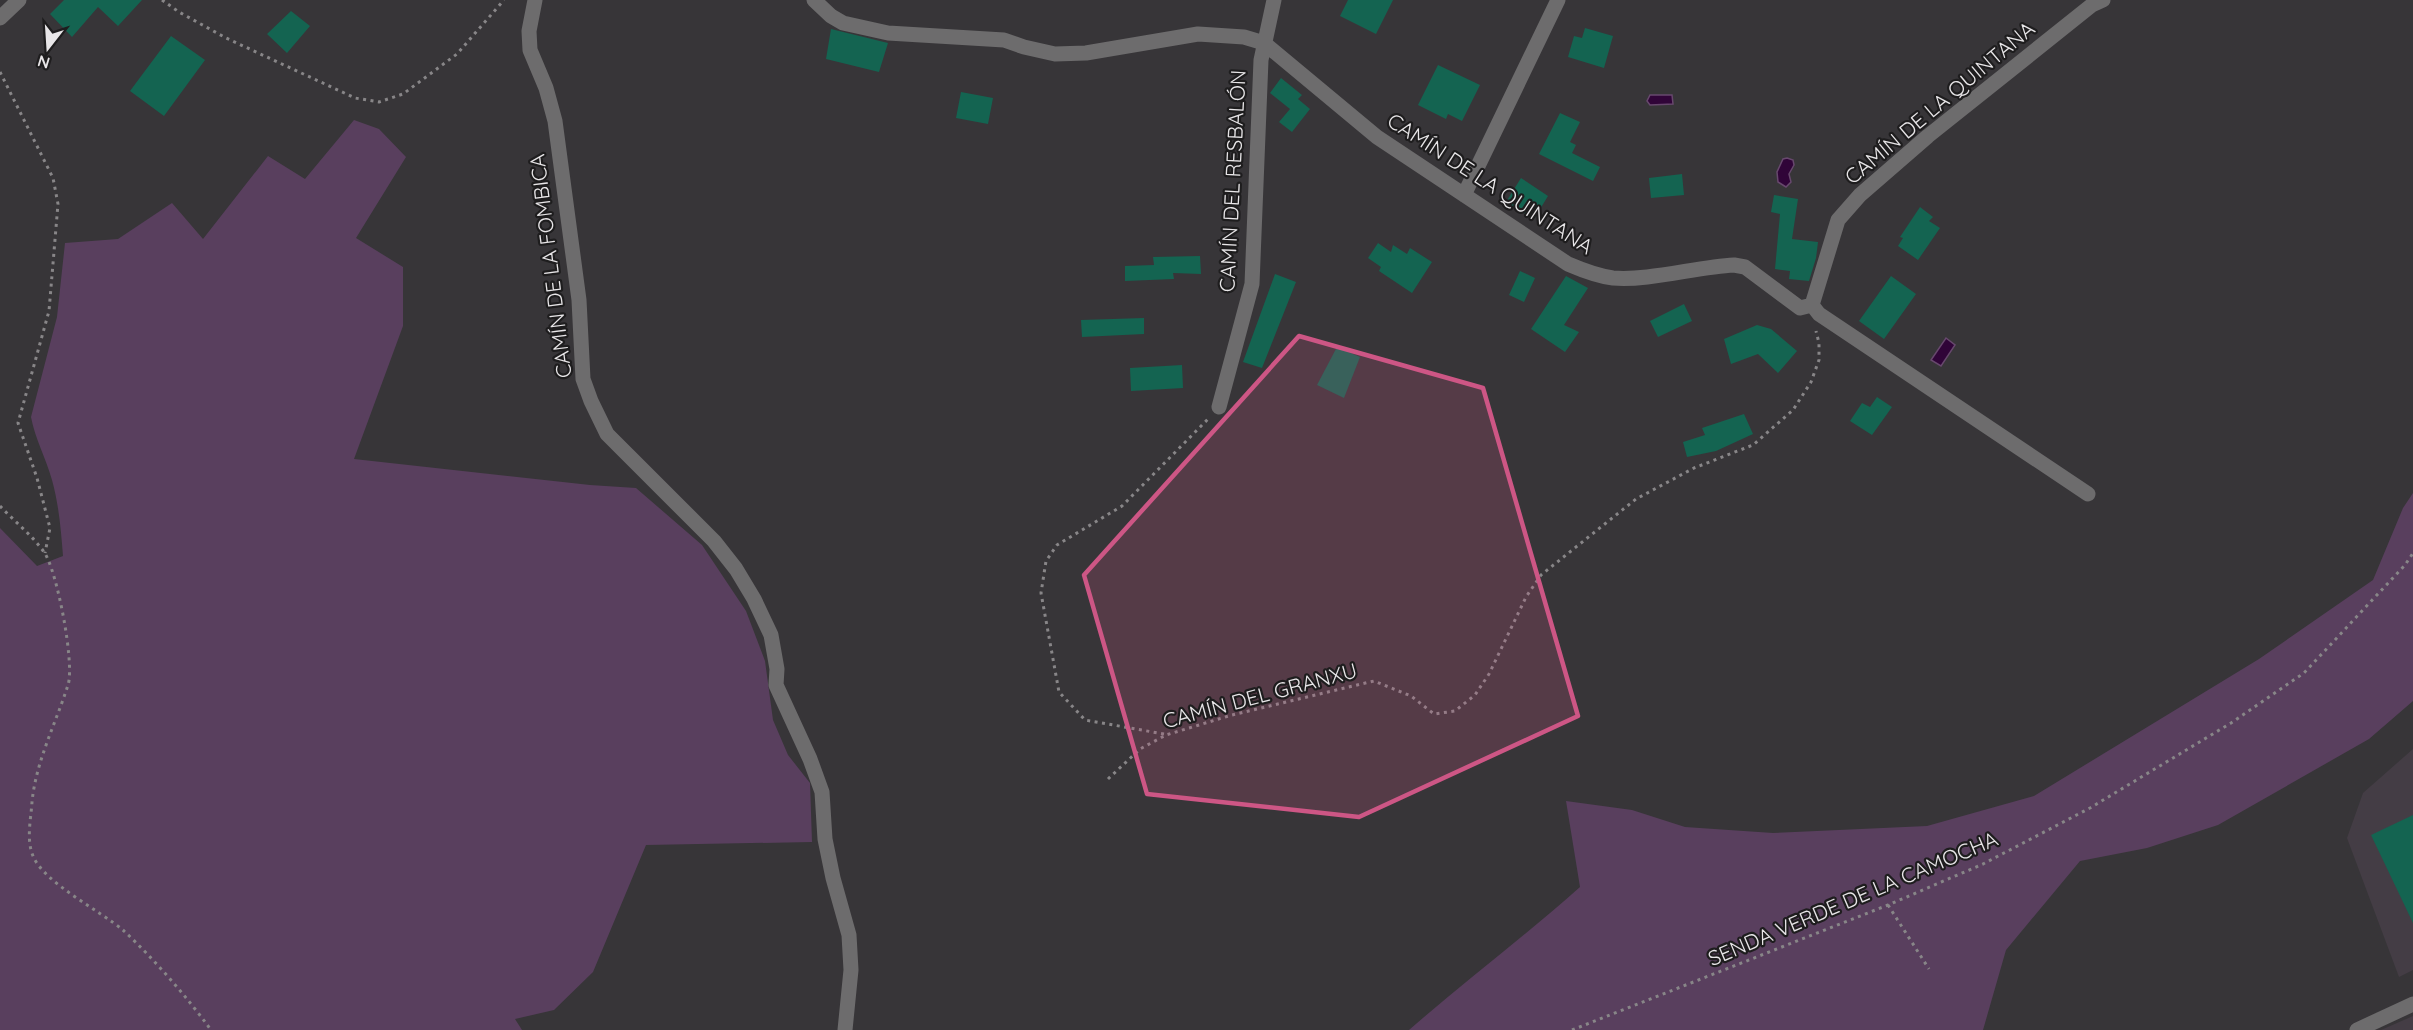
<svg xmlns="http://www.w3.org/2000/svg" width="2413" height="1030" font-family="Quicksand,sans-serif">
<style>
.built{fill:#443d45}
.green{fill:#593f5e}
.water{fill:#300438;stroke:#67486d;stroke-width:1.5}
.building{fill:#146451}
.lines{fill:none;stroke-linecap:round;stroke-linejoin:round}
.path{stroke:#888688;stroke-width:3;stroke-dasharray:3 4.5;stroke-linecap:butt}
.minor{stroke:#6d6c6d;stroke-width:15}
.marked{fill:#cd5685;fill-opacity:0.2;stroke:#cd5685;stroke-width:4.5;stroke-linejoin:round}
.labels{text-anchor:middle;stroke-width:4.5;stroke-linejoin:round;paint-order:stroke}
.street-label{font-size:21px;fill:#e8e6e8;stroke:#1e1d1e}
</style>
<rect width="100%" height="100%" fill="#373538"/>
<path class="built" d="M2413,749v221l-14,7 -52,-139 16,-45z
M2413,1016v14h-32z"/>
<path class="green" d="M354,120l25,9 27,28 -50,81 47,29v59l-49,133 236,26 46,3 66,57 44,66 19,50 8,59 15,35 22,28 2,59 -166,3 -53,127 -39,38 -39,9 7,11h-522v-502l37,38 26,-10c-2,-25 -4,-51 -11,-76 -6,-22 -17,-41 -21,-63l26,-100 8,-74 53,-4 54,-36 31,36 65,-83 37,23z
M2413,493v208l-44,38 -151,86 -71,23 -67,13 -74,89 -23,80h-574c56,-49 115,-93 171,-143l-14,-86 66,9 53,17 88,6 154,-7 107,-30 225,-137 114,-79 30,-72z"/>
<path class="water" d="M1650,95h22l1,9 -23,1 -3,-4z
M1787,158l6,2 1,5 -5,9 2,8 -5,5 -8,-5 -1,-10 6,-13z
M1946,338l9,7 -14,21 -10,-6z"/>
<path class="building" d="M64,0h78l-24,26 -20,-19 -26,30 -22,-23z
M1348,0h45l-17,34 -36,-18z
M291,11l19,15 -23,27 -20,-19z
M1585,28l28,8 -9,32 -36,-11 6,-21 8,2z
M831,29l57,14 -9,29 -53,-13z
M171,36l34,24 -41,56 -34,-25z
M1438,65l42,20 -18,36 -14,-7 -2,5 -28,-14z
M1281,78l21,17 -4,4 12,10 -18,23 -13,-10 11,-13 -20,-16z
M961,92l32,6 -5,26 -32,-6z
M1560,113l20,9 -10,20 6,3 -4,8 28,14 -7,14 -54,-27z
M1682,174l2,21 -33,3 -2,-20z
M1521,178l27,18 -14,23 -28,-17z
M1774,195l24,4 -6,40 26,3 -2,16 -7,23 -20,-2 1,-8 -15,-2 5,-55 -9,-2z
M1920,207l13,10 -4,4 11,7 -22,32 -20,-14 5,-8 -3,-1z
M1378,243l13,9 2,-7 14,9 3,-6 22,14 -20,31 -33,-22 2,-4 -13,-9z
M1200,256l1,18 -28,-1 1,6 -49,2v-15l29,-1 -1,-8z
M1520,271l15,7 -11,24 -15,-7z
M1275,274l21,8 -34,86 -19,-6z
M1566,276l22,12 -24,37 15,7 -14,20 -34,-23z
M1891,276l25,18 -32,45 -25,-18z
M1684,304l8,17 -34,16 -8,-16z
M1144,318v16l-62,3 -1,-17z
M1757,325l14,4 26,22 -19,22 -20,-19 -27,10 -7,-25z
M1337,347l23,10 -16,41 -27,-13z
M1182,365l1,23 -52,3 -1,-23z
M1877,397l15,10 -20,28 -22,-14 12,-18 8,4z
M1744,414l9,20 -37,17 -29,6 -4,-15 22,-7 -3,-7z
M2413,815v108l-42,-88z"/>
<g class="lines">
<path class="path" d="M162,0l17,12 47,26 129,60 24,4 24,-8 54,-40 47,-54
M0,72l53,106 5,26 -9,107 -31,112 19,55 13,50 -5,25
M0,506c14,15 32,29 44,46 13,18 31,112 24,133 -12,38 -32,76 -36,117 -1,17 -6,37 1,54 11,27 68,55 91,75 30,28 63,66 87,99
M1164,734l-79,-14 -26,-28 -18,-99 5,-32 11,-16 65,-39 87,-88
M1108,779l32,-30 26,-14 66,-20 142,-34 37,15 23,18 21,-3 20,-16 14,-21 37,-77 15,-22 95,-76 58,-31 59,-23 40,-35 18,-28 8,-22v-17l-3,-12
M1888,905l41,64
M1572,1030l316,-125 95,-41 107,-56 141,-85 73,-50 101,-108 8,-12"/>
<path class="minor" d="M535,0l-6,31 1,19 16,38 9,33 24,179 4,79 8,22 16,33 107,107 22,28 18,30 17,36 6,34 -1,16 34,74 12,33 3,47 8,39 16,57 2,35 -6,60
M814,0l17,16 12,7 45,10 116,7 20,7 31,7 31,-1 112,-19 46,3 20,6 113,94 191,127c14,6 29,12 45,14 35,3 84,-11 121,-13l11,2 55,41 12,-3 26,-85 22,-25 68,-59 164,-131 11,-5
M0,18l19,-18
M1464,195l94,-195
M1812,305l7,9 269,180
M1219,407l33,-123 9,-224 13,-60
M2357,1030l56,-26"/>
</g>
<path class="marked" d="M1299,336l184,52 95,328 -219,101 -212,-23 -63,-219z"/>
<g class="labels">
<g class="street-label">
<text transform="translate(1940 103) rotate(-40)" y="7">CAMÍN DE LA QUINTANA</text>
<text transform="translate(1233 181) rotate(-87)" y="7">CAMÍN DEL RESBALÓN</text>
<text transform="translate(1490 184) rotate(33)" y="7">CAMÍN DE LA QUINTANA</text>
<text transform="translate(551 266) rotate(-97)" y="7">CAMÍN DE LA FOMBICA</text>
<text transform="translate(1260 696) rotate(-15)" y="7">CAMÍN DEL GRANXU</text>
<text transform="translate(1853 899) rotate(-23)" y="7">SENDA VERDE DE LA CAMOCHA</text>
</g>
</g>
<g transform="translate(48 48) rotate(197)" stroke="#1e1d1e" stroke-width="4.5" paint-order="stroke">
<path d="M0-4.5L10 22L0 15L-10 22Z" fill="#e8e6e8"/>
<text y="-9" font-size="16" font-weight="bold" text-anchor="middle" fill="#e8e6e8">N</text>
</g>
</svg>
